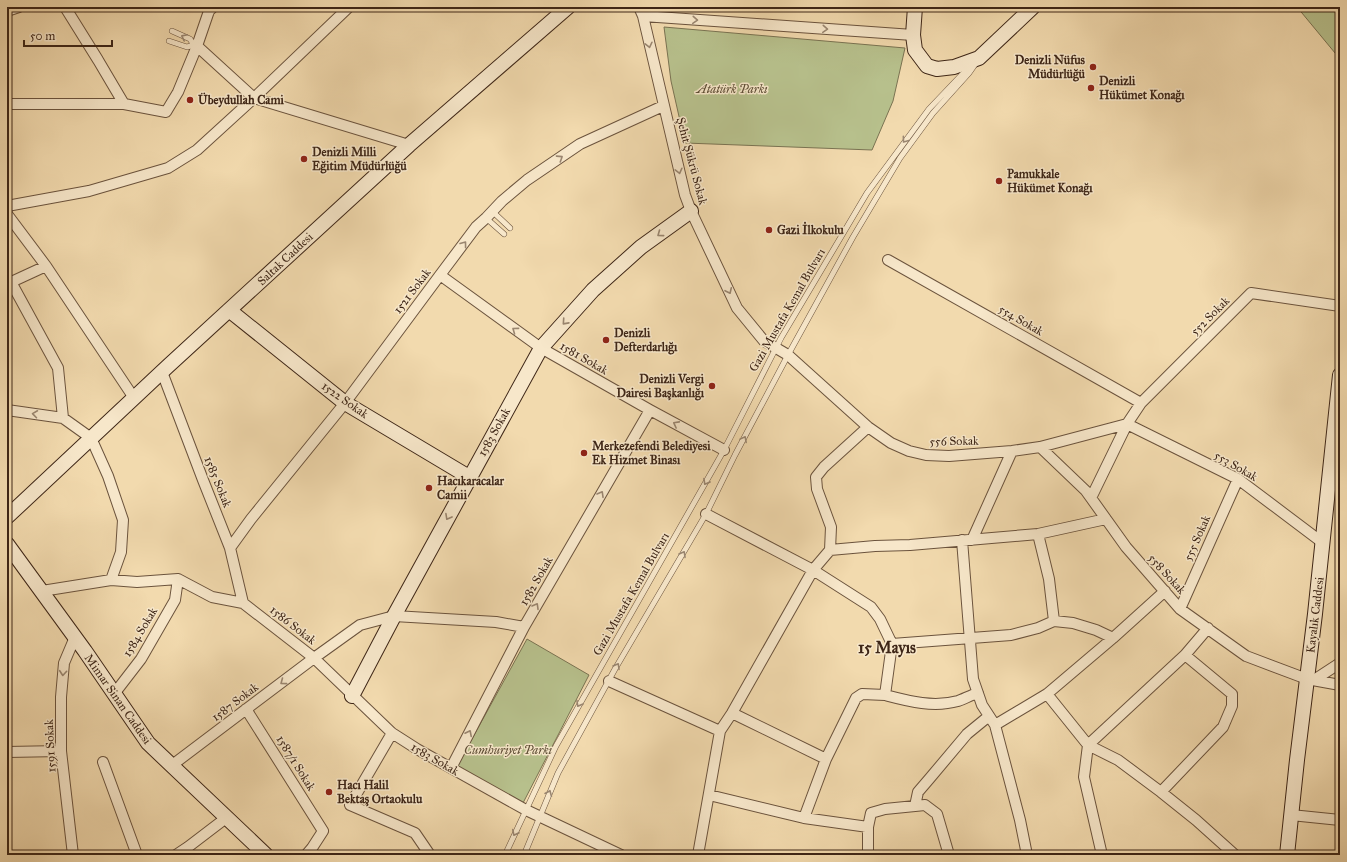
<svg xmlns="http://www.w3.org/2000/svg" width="1347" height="862" font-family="'IM FELL Great Primer',serif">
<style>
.green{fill:#b7c08c;stroke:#7a7352}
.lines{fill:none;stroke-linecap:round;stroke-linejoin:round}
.lane-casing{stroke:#6b533d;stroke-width:6}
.street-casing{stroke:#6b533d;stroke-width:12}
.secondary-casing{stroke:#3e2617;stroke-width:16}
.lane{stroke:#f7e7ca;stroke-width:5}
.street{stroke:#f7e7ca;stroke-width:10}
.secondary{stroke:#f7e7ca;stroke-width:14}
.oneway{stroke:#9a8670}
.poi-dot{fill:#8f2418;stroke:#f7e7ca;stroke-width:1.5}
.labels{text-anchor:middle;stroke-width:3;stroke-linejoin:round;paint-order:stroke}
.poi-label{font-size:12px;font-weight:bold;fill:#3e2617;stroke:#f7e7ca;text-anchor:start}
.park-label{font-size:12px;font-style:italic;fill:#5c4c34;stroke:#f7e7ca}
.street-label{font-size:12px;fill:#3e2617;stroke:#f7e7ca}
.district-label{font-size:16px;font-weight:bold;fill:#3e2617;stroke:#f7e7ca}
</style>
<rect width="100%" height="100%" fill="#f2daae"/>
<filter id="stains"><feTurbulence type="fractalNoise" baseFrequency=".005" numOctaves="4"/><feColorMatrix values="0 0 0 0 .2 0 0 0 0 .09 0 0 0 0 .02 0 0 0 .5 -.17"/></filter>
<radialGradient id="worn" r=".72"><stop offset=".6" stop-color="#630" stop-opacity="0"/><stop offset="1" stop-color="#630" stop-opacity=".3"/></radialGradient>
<path class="green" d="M1297,7h43v52z
M664,27l241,21 -12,53 -21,49 -187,-7 -14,-62z
M527,639l62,36 -66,128 -66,-37z"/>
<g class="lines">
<g class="lane-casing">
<path id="lane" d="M172,31l18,8 4,6
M169,41l18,6 7,-2 3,1
M492,211l18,17
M486,218l18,16
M505,855l51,-109 168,-296 57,-112 86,-145 62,-84 41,-43
M524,855l34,-82 57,-104 91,-155 29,-59 53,-100 65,-118 47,-79 33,-45 36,-40 7,-10"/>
</g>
<g class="street-casing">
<path id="street" d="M65,7l33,53 26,44
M213,7l-4,4 -12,35 57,52 155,47
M639,7l4,9 42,179 6,16 46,97 27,33 24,14 80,72 23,16 18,8 17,4 23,1 63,-5 28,-4 87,-23
M7,11l12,-4
M643,16l270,19
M7,104h117l42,8 12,-20 19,-46
M7,206l82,-15 79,-23 29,-18 57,-52 95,-91
M7,214l39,52 88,132
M888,260l253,143
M440,275l101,73 109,62 74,40
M11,282l47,86 5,50
M7,284l39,-18
M162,372l41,108 27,68 13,55
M7,410l56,8 28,20 17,38 15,44 -2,32 -10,28
M1127,424l111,55 85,64
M1040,447l46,44 40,56 54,62 66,47 61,23 33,6
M1091,498l36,-74 14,-21 110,-110 89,13
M706,514l107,56 58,37 9,12 12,25 -7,51c23,6 48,13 73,6 6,-2 13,-6 20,-8
M1038,534l11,45 5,42
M962,540l11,139 9,26 13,20 25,95 7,35
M972,540l40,-89
M230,548l21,-29 94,-116 95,-128 36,-48 10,-9 16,-17 25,-21 53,-36 83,-38
M830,550l45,-4 35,-1 128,-11 68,-15
M42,591l69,-11 26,2 41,-3 34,18 31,6 71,55 78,75 25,16 109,61 95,45
M1180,609l58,-130
M892,644l119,-9 27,-7 16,-7 19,2 23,7 17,8
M1314,680l26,-17
M609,681l111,50
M114,694l27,-35 34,-59 3,-21
M1047,694l41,51 30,15 43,32 35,28 39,35
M246,709l77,122 -11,17 -6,7
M732,713l94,46
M995,725l52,-31 66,-56 52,-47
M392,733l-42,72 65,28 15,22
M7,752l54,-1
M103,762l34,93
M171,766l143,-108 46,-33 34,-9 102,6 28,5
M451,768l73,-141 126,-217
M1161,792l62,-65 9,-21v-12l-47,-39
M709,795l95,23 64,9
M915,806l3,-14 12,-14 37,-44 22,-18
M1291,815l49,5
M804,818l22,-59 30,-61 6,-4 23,1
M73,855l-12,-104v-54l3,-34 11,-26
M176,855l12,-8 38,-29
M698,855l22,-124 12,-18 81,-143 17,-20 1,-23 -14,-38 -1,-12 8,-10 44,-40
M868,855v-28l3,-14 14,-4 40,-4 12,9 12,41
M1102,855l-18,-78 4,-32 97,-90 23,-27"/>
</g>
<g class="secondary-casing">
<path id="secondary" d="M915,7l-2,28 2,15 12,16 10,3 17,-2 25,-9 54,-51
M229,310l116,93 124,74
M7,517l160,-150 242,-222 159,-138
M7,544l78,107 63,92 118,112
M352,696l42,-80 147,-268 52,-58 48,-43 50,-36
M1287,855l10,-95 18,-146 25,-239"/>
</g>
<use href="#lane" class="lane"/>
<use href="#street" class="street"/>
<use href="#secondary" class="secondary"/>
</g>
<defs><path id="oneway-chevron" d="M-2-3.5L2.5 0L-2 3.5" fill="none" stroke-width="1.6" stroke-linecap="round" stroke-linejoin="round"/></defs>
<g class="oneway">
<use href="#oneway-chevron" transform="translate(695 20) rotate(4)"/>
<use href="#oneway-chevron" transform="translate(825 29) rotate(4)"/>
<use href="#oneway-chevron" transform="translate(184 37) rotate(-153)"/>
<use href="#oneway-chevron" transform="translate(649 45) rotate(77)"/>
<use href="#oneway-chevron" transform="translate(905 140) rotate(126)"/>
<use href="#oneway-chevron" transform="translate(560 158) rotate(-33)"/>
<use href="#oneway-chevron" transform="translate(679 171) rotate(76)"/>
<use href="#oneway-chevron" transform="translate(660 234) rotate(144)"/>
<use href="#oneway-chevron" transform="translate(464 244) rotate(-53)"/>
<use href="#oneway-chevron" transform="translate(729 291) rotate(65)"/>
<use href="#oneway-chevron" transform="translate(565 322) rotate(132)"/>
<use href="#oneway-chevron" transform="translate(515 330) rotate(-144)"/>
<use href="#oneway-chevron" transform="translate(35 414) rotate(-172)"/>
<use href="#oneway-chevron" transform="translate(676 424) rotate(-152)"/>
<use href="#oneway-chevron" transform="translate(744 439) rotate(-62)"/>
<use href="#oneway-chevron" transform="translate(706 482) rotate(119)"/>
<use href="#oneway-chevron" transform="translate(601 494) rotate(-60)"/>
<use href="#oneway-chevron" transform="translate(448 517) rotate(119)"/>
<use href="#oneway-chevron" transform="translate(683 554) rotate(-60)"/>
<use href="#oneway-chevron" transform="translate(536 606) rotate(-60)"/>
<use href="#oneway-chevron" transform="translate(617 666) rotate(-60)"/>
<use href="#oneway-chevron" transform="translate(63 673) rotate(95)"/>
<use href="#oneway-chevron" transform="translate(283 682) rotate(143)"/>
<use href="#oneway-chevron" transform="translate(579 704) rotate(120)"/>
<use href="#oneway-chevron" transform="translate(469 733) rotate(-63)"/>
<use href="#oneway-chevron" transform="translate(549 793) rotate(-67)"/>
<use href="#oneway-chevron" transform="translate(515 833) rotate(117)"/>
</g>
<g class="poi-dot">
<circle cx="1093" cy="67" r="4"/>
<circle cx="1091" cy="88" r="4"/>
<circle cx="190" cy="100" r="4"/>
<circle cx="304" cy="159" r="4"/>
<circle cx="999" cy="181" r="4"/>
<circle cx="769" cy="230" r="4"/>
<circle cx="606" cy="340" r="4"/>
<circle cx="712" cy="386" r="4"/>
<circle cx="584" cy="453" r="4"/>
<circle cx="429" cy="488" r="4"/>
<circle cx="329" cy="792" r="4"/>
</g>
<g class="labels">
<g class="poi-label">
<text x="1085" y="64" text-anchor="end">Denizli Nüfus<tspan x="1085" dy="14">Müdürlüğü</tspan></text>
<text x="1099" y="85">Denizli<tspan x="1099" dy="14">Hükümet Konağı</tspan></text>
<text x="198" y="104">Übeydullah Cami</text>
<text x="312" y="156">Denizli Milli<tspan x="312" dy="14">Eğitim Müdürlüğü</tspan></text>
<text x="1007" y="178">Pamukkale<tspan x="1007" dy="14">Hükümet Konağı</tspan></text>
<text x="777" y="234">Gazi İlkokulu</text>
<text x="614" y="337">Denizli<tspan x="614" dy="14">Defterdarlığı</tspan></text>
<text x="704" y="383" text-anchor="end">Denizli Vergi<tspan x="704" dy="14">Dairesi Başkanlığı</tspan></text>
<text x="592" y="450">Merkezefendi Belediyesi<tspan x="592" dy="14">Ek Hizmet Binası</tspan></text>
<text x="437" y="485">Hacıkaracalar<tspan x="437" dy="14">Camii</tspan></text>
<text x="337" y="789">Hacı Halil<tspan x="337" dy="14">Bektaş Ortaokulu</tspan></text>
</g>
<g class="park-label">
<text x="732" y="93">Atatürk Parkı</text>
<text x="508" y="754">Cumhuriyet Parkı</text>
</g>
<g class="street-label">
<text transform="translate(692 161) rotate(75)" y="4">Şehit Şükrü Sokak</text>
<text transform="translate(285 259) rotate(-43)" y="4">Saltak Caddesi</text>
<text transform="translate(412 291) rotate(-53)" y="4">1521 Sokak</text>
<text transform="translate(787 310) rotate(-60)" y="4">Gazi Mustafa Kemal Bulvarı</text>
<text transform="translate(1210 316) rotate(-45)" y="4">552 Sokak</text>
<text transform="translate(1021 320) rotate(30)" y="4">554 Sokak</text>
<text transform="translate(584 358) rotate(30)" y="4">1581 Sokak</text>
<text transform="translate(345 400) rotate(35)" y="4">1522 Sokak</text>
<text transform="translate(494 432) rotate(-61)" y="4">1583 Sokak</text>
<text transform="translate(954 441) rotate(-1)" y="4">556 Sokak</text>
<text transform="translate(1236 466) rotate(30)" y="4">553 Sokak</text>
<text transform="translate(218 482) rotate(68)" y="4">1585 Sokak</text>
<text transform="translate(1197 538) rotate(-66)" y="4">555 Sokak</text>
<text transform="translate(1167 574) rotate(48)" y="4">558 Sokak</text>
<text transform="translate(536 581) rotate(-60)" y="4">1582 Sokak</text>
<text transform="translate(631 594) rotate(-60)" y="4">Gazi Mustafa Kemal Bulvarı</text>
<text transform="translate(1315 615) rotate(-83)" y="4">Kayalık Caddesi</text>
<text transform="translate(293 625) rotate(38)" y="4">1586 Sokak</text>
<text transform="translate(140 632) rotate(-59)" y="4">1584 Sokak</text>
<text transform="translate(118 699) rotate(55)" y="4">Mimar Sinan Caddesi</text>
<text transform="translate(235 702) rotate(-37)" y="4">1587 Sokak</text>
<text transform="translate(50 746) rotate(-93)" y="4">1591 Sokak</text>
<text transform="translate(435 759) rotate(30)" y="4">1583 Sokak</text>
<text transform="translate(296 763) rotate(58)" y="4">1587/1 Sokak</text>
</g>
<g class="district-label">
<text x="887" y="653">15 Mayıs</text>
</g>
</g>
<rect width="1347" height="862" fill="none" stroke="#f2daae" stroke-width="24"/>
<rect x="8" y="8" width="1331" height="846" fill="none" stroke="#3e2617" stroke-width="2"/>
<rect x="12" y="12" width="1323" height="838" fill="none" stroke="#3e2617"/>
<path d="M24 40v6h88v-6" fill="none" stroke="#3e2617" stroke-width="2"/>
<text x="30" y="40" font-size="12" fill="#3e2617" stroke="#f7e7ca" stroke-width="3" paint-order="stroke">50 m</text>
<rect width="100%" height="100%" filter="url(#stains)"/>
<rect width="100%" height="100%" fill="url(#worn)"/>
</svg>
